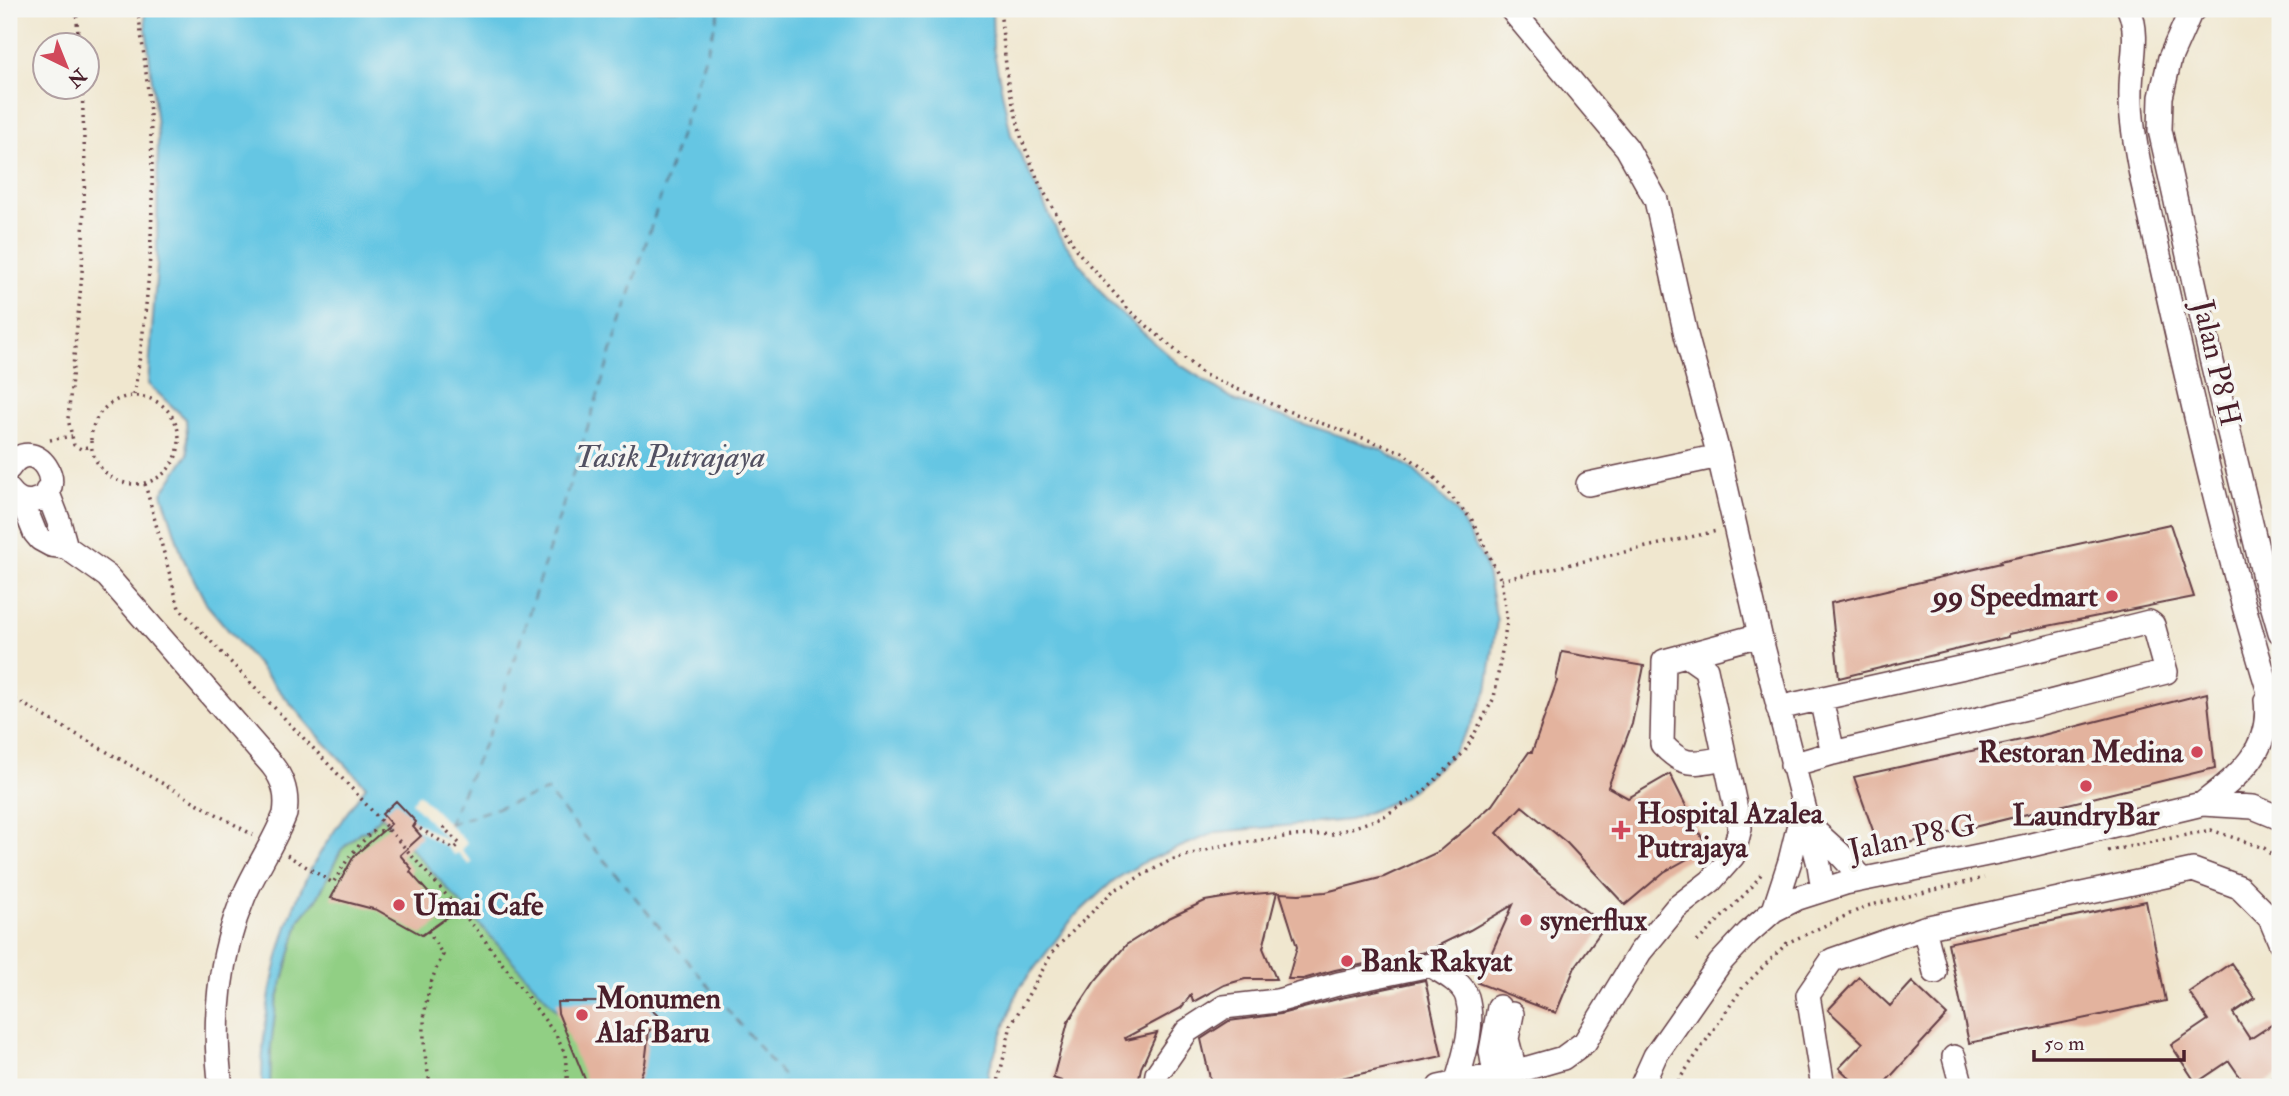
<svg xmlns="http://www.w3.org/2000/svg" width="2289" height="1096" font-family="'IM FELL Double Pica',serif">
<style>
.green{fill:#91cf84;stroke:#6e7758;stroke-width:2}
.water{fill:#65c6e3;stroke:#587287;stroke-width:2}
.pier{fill:#f0e7cf}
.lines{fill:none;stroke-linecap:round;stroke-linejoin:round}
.ferry{stroke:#525162;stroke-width:2;stroke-dasharray:9 7;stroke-linecap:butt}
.building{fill:#e3b39e}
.minor-casing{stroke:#633d44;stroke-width:26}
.path{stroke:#633d44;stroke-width:3.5;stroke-dasharray:2 5;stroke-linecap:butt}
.minor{stroke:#fff;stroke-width:23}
.poi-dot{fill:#d1495b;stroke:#f6f6f2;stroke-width:2.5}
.labels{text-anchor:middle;stroke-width:7;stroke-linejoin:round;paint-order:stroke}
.street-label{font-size:30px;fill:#4a1f2b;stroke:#f6f6f2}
.poi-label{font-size:30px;font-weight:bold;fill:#4a1f2b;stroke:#f6f6f2;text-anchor:start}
.water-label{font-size:32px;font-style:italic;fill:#525162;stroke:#f6f6f2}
</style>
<rect width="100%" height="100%" fill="#f6f6f2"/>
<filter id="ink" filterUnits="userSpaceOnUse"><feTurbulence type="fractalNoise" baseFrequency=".0143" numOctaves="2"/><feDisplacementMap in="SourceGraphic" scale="14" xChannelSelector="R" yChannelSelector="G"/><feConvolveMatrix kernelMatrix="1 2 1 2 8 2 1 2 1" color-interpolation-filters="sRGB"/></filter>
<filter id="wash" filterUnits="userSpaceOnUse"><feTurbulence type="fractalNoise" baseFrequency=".00686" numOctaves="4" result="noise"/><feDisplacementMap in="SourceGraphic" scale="28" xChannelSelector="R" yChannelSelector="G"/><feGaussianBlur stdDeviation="1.57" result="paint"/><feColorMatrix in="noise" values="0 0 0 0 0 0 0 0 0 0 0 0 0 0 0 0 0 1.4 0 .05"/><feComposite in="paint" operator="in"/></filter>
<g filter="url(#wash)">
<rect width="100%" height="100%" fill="#f0e7cf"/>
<path class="green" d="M381,815l241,266 4,6h-356l1,-41 5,-41 24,-86 17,-20 24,-49 19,-18 8,-1z"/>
<path class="water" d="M144,9h848l1,39 18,87 48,100 51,69 69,60 59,38 142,47 35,22 40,38 30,54 12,58 -10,70 -16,34 -22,33 -47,40 -52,22 -133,12 -73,30 -31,19 -40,37 -55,72 -30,82v15h-362l-245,-272 -13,16 -8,1 -19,18 -24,49 -17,20 -24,86 -5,41 -1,41h-8c-1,-71 16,-156 50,-220 15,-28 35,-54 54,-81l-54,-57 -105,-124 -24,-47 -21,-65 26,-39 -2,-35 -38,-35 9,-120 1,-128z"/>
<path class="pier" d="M419,794l48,49 -6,7 11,12 -3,3 -11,-12 -4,2 -8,-8 -33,-20 3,-5 32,19 -37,-39z"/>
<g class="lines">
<path class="ferry" d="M448,824l47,-104 225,-711
M449,824l98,-33 236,285 1,11"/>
</g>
<g id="blocks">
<path class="building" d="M2170,524l24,73 -186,37v3l-169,41 -8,-75 170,-40 -1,-2z
M1562,652l82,14 -12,58 -24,63 20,11 42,-24 37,74 -43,24 -39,33 -58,-62 -45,-37 -25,27 41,41 67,52 -30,41 -19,46 -78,-30 35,-78 -43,25 -45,22 -90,18 -32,9h-15l9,-32 -17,-54 19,1 27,-2 58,-15 54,-25 31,-26 23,-21 37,-53h3l25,-71 -1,-2z
M2207,693l8,75 -335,82 -26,-73 185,-41z
M396,801l20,21 -3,5 8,9 -21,19 12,14 -2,3 39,44 -27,19 -45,-25 -46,-12 23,-42 37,-32 -9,-10z
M1277,892l-14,56 13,31h-31l-21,6 -31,17 -2,-7 -10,13 -56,30 1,2 31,-7 -16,35 -4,19h-78l3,-6 -9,-3 15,-56 27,-41 31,-36 43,-27 36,-17 36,-6z
M2146,901l20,100 -197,42 -21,-100z
M2231,963l24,35 -22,15 17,26 23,-15 7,11v38l-21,14h-12l-18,-26 -33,22 -25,-38 37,-25 -19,-28z
M1859,977l31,29 22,-24 35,33 -66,72h-22l-20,-19 24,-25 -35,-33z
M1425,980l17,76 -142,31h-88l-11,-48 28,-18 52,-7 60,-16z
M621,999l12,1 15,7 20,17 -19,6 -4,34 -5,14 -7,9h-45l-30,-74 -1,-11h46l11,3z"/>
</g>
</g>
<g filter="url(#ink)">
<use href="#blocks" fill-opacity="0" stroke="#633d44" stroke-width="2"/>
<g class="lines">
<g class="minor-casing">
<path id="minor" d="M1511,9l116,139 29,52 30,135 33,121 41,179 59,230 4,25
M2129,9c11,26 2,53 2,80 -1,29 5,58 10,86 42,185 81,372 139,552
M2194,9l-4,4 -20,45 -9,39 -1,33 51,228 53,219 16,55
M9,468c25,-39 65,24 24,33 -11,2 -18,-3 -24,-11
M1588,484l131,-28
M47,491l12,31 7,25
M22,501l13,32 5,6 11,6 15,2 41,29 165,189c12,15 16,30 13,49 -11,29 -29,54 -41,82 -25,59 -32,128 -23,191
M1821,699l12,54
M1778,708l236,-52 135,-34 4,3 13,47 -140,36 -193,45 -41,12
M1725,758c-31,5 -40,11 -63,-14l2,-83 96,-26
M2202,804c36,-28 70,-53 64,-104
M1807,824l32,29 24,26
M1774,910l16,-49 12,-49
M1924,928l11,44
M1512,1014l-5,25 8,32
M1954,1057l8,30
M1495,1075l-4,-24 8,-44
M1155,1087l2,-13 30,-43 37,-24 53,-6 61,-17 92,-19c13,8 32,17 37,32 8,28 -3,60 -11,87
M1439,1087l89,-19 35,-10 22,-16 55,-90 36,-44 35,-27 22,-25 7,-28 -34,-159 -20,-14
M1641,1087l14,-31 65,-93 28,-30 26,-23 24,-12 47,-15 182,-37 175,-42 51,3 27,11
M1823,1087l-15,-92 24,-35 92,-32 269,-58 46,17 31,31 10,24"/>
</g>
<path class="path" d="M76,9l3,37
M82,88l3,77 -3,109 -14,145 6,26 7,4 9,-3
M134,395c14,-85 21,-171 17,-258 -1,-42 -8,-86 -13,-128
M91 440a44 44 0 1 1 88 0a44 44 0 1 1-88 0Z
M50,440l22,-4
M145,484l34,124 177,185 42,47 79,90 79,105 9,19 3,33
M1501,580l216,-49
M9,696l244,139
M414,825l40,24 6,-5 -16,-16 4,-4
M2108,851l103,-21 53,18 16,15
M287,855l46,28 16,-26 22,-25 18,-2
M428,931l15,24c-23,42 -23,86 -12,132
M1697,942l54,-54 11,-15
M415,1087l15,-3
M997,1087l14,-62 43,-75 59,-59 58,-31 53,-15 68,-9 41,-2 48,-16 42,-26 42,-41 29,-53 13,-77 -6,-41 -29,-60 -39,-44 -31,-24 -117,-42 -82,-36 -72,-62 -54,-61 -37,-66 -18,-45 -14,-56 -8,-75
M1674,1087l69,-100 44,-44 80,-37 117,-28"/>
<use href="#minor" class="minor"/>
</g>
</g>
<g class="poi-dot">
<circle cx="2112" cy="596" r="7"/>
<circle cx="2197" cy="752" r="7"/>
<circle cx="2086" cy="786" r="7"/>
<path d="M1617.5 819.5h7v7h7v7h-7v7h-7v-7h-7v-7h7z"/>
<circle cx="399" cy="905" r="7"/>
<circle cx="1526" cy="920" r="7"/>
<circle cx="1347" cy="961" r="7"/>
<circle cx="582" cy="1015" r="7"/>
</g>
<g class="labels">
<g class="street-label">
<text transform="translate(2217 363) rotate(77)" y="10">Jalan P8 H</text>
<text transform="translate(1912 837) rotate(-12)" y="10">Jalan P8 G</text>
</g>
<g class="poi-label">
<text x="2098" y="606" text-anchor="end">99 Speedmart</text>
<text x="2183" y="762" text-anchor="end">Restoran Medina</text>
<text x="1637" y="823">Hospital Azalea<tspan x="1637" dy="34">Putrajaya</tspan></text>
<text x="2086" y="825" text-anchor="middle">LaundryBar</text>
<text x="413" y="915">Umai Cafe</text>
<text x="1540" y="930">synerflux</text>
<text x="1361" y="971">Bank Rakyat</text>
<text x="596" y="1008">Monumen<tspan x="596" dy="34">Alaf Baru</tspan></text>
</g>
<g class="water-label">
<text x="670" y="467">Tasik Putrajaya</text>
</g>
</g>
<rect width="2289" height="1096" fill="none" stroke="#f6f6f2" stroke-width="35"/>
<g transform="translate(66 66) rotate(137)"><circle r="33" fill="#f6f6f2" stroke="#b1a0a2" stroke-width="2"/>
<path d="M0-5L12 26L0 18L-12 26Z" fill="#d1495b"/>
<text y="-10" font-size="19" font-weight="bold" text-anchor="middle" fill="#4a1f2b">N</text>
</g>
<path d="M2034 1050v10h150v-10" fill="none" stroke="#4a1f2b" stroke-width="3.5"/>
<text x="2044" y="1050" font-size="21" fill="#4a1f2b" stroke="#f6f6f2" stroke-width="5" paint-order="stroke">50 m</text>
</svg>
